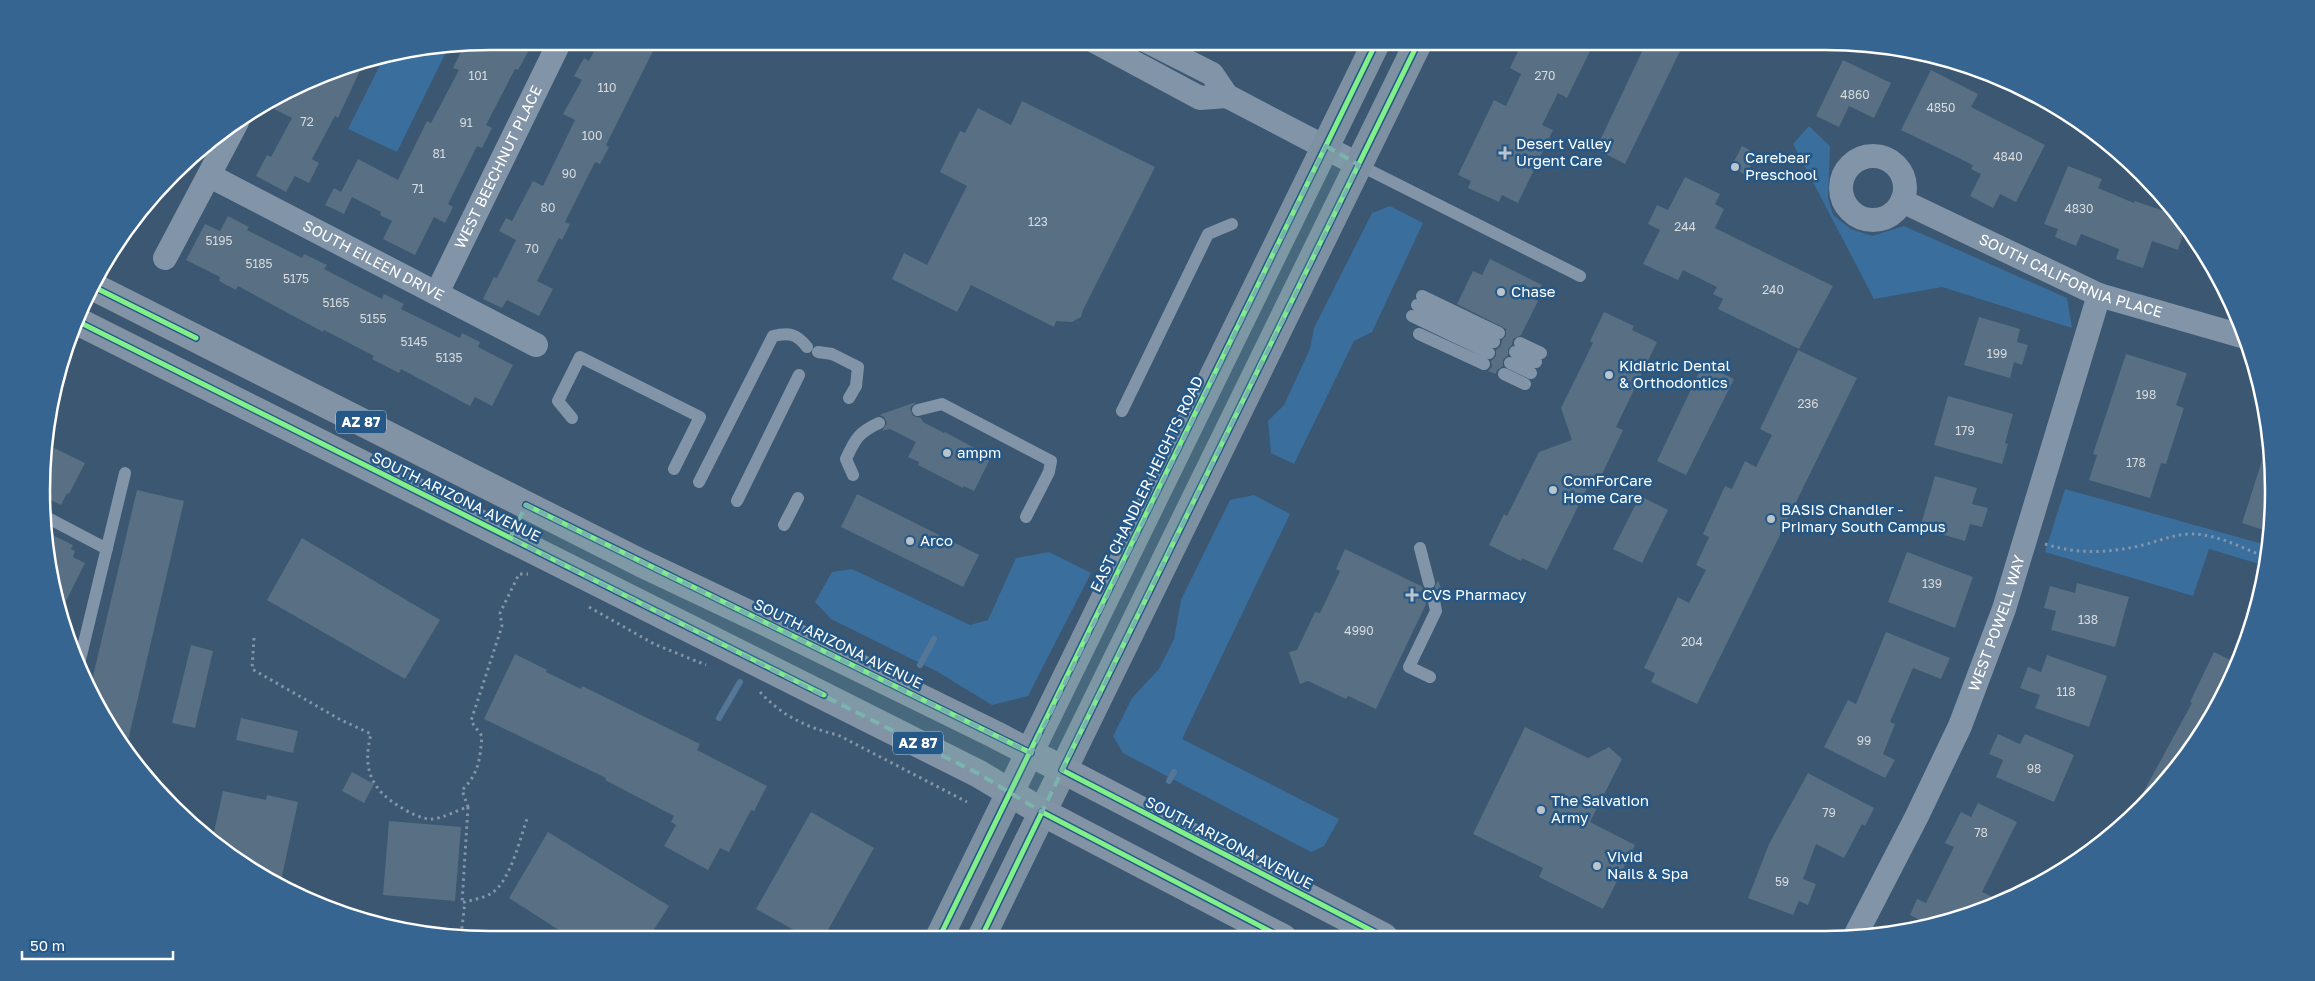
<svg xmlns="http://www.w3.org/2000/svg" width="2315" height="981" font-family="'Golos Text',sans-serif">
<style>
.green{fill:#3a6e9d}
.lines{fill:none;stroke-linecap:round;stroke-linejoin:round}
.stream{stroke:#547797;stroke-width:6}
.building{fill:#596f83}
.path{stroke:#8294a7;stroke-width:3;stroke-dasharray:2.5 4;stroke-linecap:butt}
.lane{stroke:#8294a7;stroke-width:12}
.street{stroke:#8294a7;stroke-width:24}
.secondary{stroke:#7d91a2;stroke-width:28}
.primary{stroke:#8193a4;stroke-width:28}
.cycleway-casing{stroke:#255887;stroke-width:8}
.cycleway{stroke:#82f089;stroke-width:5}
.marked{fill:#7bb4af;fill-opacity:0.2;stroke:#7bb4af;stroke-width:4;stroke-dasharray:10 6;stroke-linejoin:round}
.poi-dot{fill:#bac4cd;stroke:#255887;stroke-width:2}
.labels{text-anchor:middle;stroke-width:5;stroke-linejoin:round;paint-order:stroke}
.number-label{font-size:12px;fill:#d6dbe0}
.shield{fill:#255887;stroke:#becddb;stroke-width:1}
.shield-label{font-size:14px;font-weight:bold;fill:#fff}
.poi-label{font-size:15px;fill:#fff;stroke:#255887;text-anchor:start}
.street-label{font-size:15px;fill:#fff;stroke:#255887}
.rim{fill:none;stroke:#fff;stroke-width:2.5}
</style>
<rect width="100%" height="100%" fill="#3b5771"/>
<path class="green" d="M448,48l-51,104 -49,-23 35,-70z
M1809,126l21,20 -2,52 5,17 18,14 21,7 32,-10 163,72 5,30 -130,-41 -68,12 -81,-155z
M1390,206l33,17 -51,109 -18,9 -60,123 -23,-11 -3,-32 16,-16 26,-56 4,-21 58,-115z
M2065,489l205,57 -4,20 -57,-17 -16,47 -148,-44z
M1254,495l36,19 -108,225 157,80 -15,27 -13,6 -188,-99 -10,-17 19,-38 27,-29 15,-30 7,-39 49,-100z
M1049,552l42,21 -63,123 -36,9 -54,-33 -107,-53 -16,-17 17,-30 20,-3 118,56 18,-5 28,-62z"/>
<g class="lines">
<path class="stream" d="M920,665l14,-26
M719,718l21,-36
M1169,781l5,-9"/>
</g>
<path class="building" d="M490,41h18l20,11 -10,18 -3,-1 -29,56 6,3 -10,20 -5,-2 -29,58 5,3 -8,16 -11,-6 -19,38 -32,-16 9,-18 -12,-6 1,-3 -29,-15 -8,17 -19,-9 9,-17 7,4 17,-33 40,21 29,-59 4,2 28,-53 -6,-2 11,-22z
M599,41h59l-52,104 3,2 -9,17 -5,-2 -30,60 5,2 -8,16 -3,-2 -22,43 16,8 -14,27 -32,-16 -5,8 -19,-9 11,-22 3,1 19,-38 -17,-9 7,-13 6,3 21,-40 10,5 32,-66 -12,-6 19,-34 -8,-4 10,-18 5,3z
M1523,41h72l-28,57 -9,-5 -16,32 11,5 -35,73 -16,-8 -3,7 -31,-14 3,-7 -13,-6 36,-75 12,6 15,-32 -11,-6z
M1647,41h38l-60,123 -29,-15z
M1843,60l48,23 -17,35 -25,-12 -10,21 -23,-11z
M364,62l-26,56 -3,-2 -23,43 7,4 -10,20 -14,-7 -9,16 -30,-16 11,-21 4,2 21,-39 -18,-9 8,-15 64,-29z
M1931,70l47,24 -7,13 74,38 -29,57 -16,-8 -7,14 -23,-12 11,-22 -10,-5 2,-4 -72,-35z
M1022,101l133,66 -72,143 -2,7 -9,5 -16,-1 -2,6 -83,-42 -14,27 -65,-33 12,-26 23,12 40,-79 -27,-14 20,-41 5,2 13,-25 33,17z
M1742,146l15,8 -11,21 -15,-8z
M2068,166l34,13 -4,9 36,15 1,-2 46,16 5,8 -8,25 -26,-9 -9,27 -27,-9 3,-10 -38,-15 -5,12 -21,-9 3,-8 -14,-5z
M1685,177l35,17 -5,10 9,5 -9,19 118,58 -34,63 -81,-40 5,-10 -10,-5 4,-7 -34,-17 -5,10 -35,-16 17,-34 -12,-6 9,-19 11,5z
M228,216l21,11 -2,3 55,28 2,-4 23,11 -3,4 58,30 2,-5 20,10 -3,5 59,29 2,-5 18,9 -2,5 35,18 -21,41 -17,-9 -5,9 -69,-37 -2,4 -27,-14 2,-3 -50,-26 -1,2 -85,-46 -2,4 -17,-9 1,-4 -34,-17 19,-36 15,7z
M1490,259l52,26 -7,14 3,2 -17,34 -8,4 -1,6 -4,4v6l-5,5v6l-6,4 -1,4 -8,-3 4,-4 -1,-6 5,-5v-6l5,-4 1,-6 4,-4v-7l-49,-25 16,-33 9,4z
M1604,312l30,14 -2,4 25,12 -41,85 7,3 -27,57 -7,-3 -42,86 -25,-12 -1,3 -32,-16 15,-31 3,2 32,-64 33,-12 -11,-32 32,-65 -3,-2z
M1979,317l41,12 -3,13 11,3 -6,20 -8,-3 -4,16 -46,-13z
M1798,350l59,28 -160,326 -46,-22 4,-9 -11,-5 34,-71 11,6 17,-33 -10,-5 13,-28 -6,-3 22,-48 7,3 13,-28 11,6 16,-32 -12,-6z
M2126,354l61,19 -11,32 8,3 -18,56 -5,-1 -11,35 -61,-18 8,-25 -4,-1z
M1703,364l31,15 -48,96 -29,-14z
M1948,396l65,18 -8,29 3,1 -6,20 -68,-19z
M916,402l-6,6 3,8 8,2 2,4 21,11 1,-1 46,25 -17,34 -10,-5 -1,2 -45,-23 1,-3 -11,-5 8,-15 -26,-13 -8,2 5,-8 -3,-6 -5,-2z
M2269,439l4,22 -3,71 -28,-9z
M46,444l39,19 -16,31 -2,-1 -6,12 -14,-7z
M1935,476l42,12 -5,16 16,4 -6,19 -12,-3 -5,17 -45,-13z
M137,490l47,11 -58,248 -9,-9 -27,-51z
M857,494l122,61 -16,32 -122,-60z
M1640,496l28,14 -26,53 -29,-14z
M48,533l25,12 -2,4 4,2 -2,6 12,6 -25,50 -10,-35z
M302,538l138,82 -35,59 -138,-79z
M1345,549l76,37 5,5 8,-2 4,-9 6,16 -3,1 -8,-4 -6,5 -1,6 -50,105 -28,-13 -2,3 -38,-18 -8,3 -11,-32 8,-2 18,-38 5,1 20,-42 -4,-2z
M1907,552l66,25 -18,51 -67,-26z
M2077,583l52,14 -14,50 -64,-17 5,-19 -12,-3 6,-22 25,7z
M1886,632l64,26 -9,21 -28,-11 -23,54 5,2 -12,30 12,6 -10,18 -61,-31 24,-47 8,4z
M191,645l22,6 -18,77 -23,-5z
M2214,652l22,11 -38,77 -48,55 -6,-4 48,-88 -2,-1z
M515,654l32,16 -1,2 35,17 1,-3 118,58 -3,6 70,36 -13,25 -3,-1 -22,42 -9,-4 -12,22 -44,-24 12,-21 -5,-3 3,-6 -69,-36 1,-2 -122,-59z
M2047,655l60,21 -18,51 -54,-19 5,-13 -20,-7 8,-21 13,5z
M241,718l57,13 -5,22 -57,-13z
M1525,727l63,31 21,-11 13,12 -32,63 45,23 -32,64 -64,-32 4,-9 -70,-34z
M1998,734l22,10 5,-10 49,21 -20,47 -58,-25 7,-17 -14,-6z
M352,772l22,12 -10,19 -22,-12z
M1808,773l66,35 -9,18 -3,-2 -18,34 -28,-14 -13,35 13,5 -8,21 -9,-4 -6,14 -45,-17 21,-54z
M223,791l43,9 1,-5 31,7 -17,79 -64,-34 -5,-6z
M1978,803l39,19 -35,70 21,10 -6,3 -69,19 -18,-9 7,-16 9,4 28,-56 -9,-4 16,-31 10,5z
M811,812l63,36 -51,91h-13l-54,-30z
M389,821l72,6 -6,74 -72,-6z
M548,832l121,74 -21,33 -67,1 -14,-10 -2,4 -56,-36z"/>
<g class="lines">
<path class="path" d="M2045,544c34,11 67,9 102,0 14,-4 26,-9 41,-10 28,-1 54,14 80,24
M589,607l65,37 52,21
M254,638l-2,31 89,51 30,14c-9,35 0,56 31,74 8,5 20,11 29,11 11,0 26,-9 37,-12l-6,-17c17,-16 18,-32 20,-54l-11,-15 31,-95 -2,-13 19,-39h9
M760,692c21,23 47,36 78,43l129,67
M468,807l-6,96c9,-3 22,-5 30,-10 19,-13 28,-55 36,-77
M461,935l4,-33"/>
<path class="lane" d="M1359,165l221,111
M1422,296l77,37
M1417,305l77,37
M1412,316l77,37
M1419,334l65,30
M1520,343l21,10
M818,352l14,2 26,13 -2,19 -7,12
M1515,352l21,10
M1510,363l21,10
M1504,374l21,10
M918,410l24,-6 109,57 -2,11 -23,45
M1122,411l86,-177 24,-10
M572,418l-14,-17 22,-44 120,60 -26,52
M853,475l-7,-16c9,-20 13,-27 33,-36
M699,482l74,-146c16,-4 24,-2 34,11
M737,501l62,-126
M48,518l59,31
M784,525l14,-27
M1420,548l9,35
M78,668l47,-195
M1430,677l-21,-10 27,-56 -2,-10"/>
<g class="street">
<path d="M1094,41l106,57 27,-2"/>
<path d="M1147,41l65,33 15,22 132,69"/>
<circle cx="1873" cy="188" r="32"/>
<path id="s1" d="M210,176l326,169"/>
<path id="s2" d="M1902,201l197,94 146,42"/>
<path d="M165,258l72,-136"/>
<path id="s3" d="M437,293l123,-252"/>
<path id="s4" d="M1855,936l62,-120 43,-90 44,-117 95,-314"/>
</g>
<path class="secondary" d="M939,938l438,-897
M981,938l438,-897"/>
<path class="primary" d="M92,286l549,277 135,64 220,108 388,202
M77,321l902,453 63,38 241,126"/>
<g class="cycleway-casing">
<path id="cycleway" d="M92,286l104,52
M77,321l747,374
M526,505l505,248
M1384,937l-322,-167 357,-729
M939,938l438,-897
M981,938l61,-126 241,126"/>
</g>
<use href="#cycleway" class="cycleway"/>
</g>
<path class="marked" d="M1326,146l33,19 -317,647 -63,-38 -469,-236 16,-33 505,248z"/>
<g class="poi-dot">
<path d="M1502.5 145.5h5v5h5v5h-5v5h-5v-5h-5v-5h5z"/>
<circle cx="1735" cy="167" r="5"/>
<circle cx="1501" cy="292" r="5"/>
<circle cx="1609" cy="375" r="5"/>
<circle cx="947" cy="453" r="5"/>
<circle cx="1553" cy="490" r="5"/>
<circle cx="1771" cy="519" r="5"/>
<circle cx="910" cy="541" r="5"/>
<path d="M1409.5 587.5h5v5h5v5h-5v5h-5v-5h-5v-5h5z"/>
<circle cx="1541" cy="810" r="5"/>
<circle cx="1597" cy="866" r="5"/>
</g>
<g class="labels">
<g class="number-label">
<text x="478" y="80">101</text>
<text x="1545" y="80">270</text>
<text x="607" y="92">110</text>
<text x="1855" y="99">4860</text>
<text x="1941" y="112">4850</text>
<text x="307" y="126">72</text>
<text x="466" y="127">91</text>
<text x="592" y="140">100</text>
<text x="439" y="158">81</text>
<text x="2008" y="161">4840</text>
<text x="569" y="178">90</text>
<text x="418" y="193">71</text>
<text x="548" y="212">80</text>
<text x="2079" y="213">4830</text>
<text x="1038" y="226">123</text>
<text x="1685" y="231">244</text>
<text x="219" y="245">5195</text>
<text x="532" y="253">70</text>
<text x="259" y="268">5185</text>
<text x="296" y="283">5175</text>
<text x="1773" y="294">240</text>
<text x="336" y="307">5165</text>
<text x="373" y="323">5155</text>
<text x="414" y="346">5145</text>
<text x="1997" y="358">199</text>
<text x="449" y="362">5135</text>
<text x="2146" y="399">198</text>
<text x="1808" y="408">236</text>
<text x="1965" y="435">179</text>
<text x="2136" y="467">178</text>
<text x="1932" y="588">139</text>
<text x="2088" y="624">138</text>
<text x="1359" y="635">4990</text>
<text x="1692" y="646">204</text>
<text x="2066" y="696">118</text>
<text x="1864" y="745">99</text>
<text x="2034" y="773">98</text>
<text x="1829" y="817">79</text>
<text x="1981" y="837">78</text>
<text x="1782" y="886">59</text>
</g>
<g class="shield">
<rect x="336" y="410.5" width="50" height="23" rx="4"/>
<rect x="893" y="731.5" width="50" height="23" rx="4"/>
</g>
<g class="shield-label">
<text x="361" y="427">AZ 87</text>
<text x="918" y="748">AZ 87</text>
</g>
<g class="poi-label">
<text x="1516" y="149">Desert Valley<tspan x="1516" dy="17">Urgent Care</tspan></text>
<text x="1745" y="163">Carebear<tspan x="1745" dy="17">Preschool</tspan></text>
<text x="1511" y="297">Chase</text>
<text x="1619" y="371">Kidiatric Dental<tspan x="1619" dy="17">&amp; Orthodontics</tspan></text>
<text x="957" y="458">ampm</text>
<text x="1563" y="486">ComForCare<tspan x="1563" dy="17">Home Care</tspan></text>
<text x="1781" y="515">BASIS Chandler -<tspan x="1781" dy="17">Primary South Campus</tspan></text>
<text x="920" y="546">Arco</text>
<text x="1422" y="600">CVS Pharmacy</text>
<text x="1551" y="806">The Salvation<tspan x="1551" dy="17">Army</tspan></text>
<text x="1607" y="862">Vivid<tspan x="1607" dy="17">Nails &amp; Spa</tspan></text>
</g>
<g class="street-label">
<text dy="5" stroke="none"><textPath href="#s3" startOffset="140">WEST BEECHNUT PLACE</textPath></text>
<text dy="5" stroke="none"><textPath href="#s1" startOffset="184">SOUTH EILEEN DRIVE</textPath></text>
<text dy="5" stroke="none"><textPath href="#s2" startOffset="185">SOUTH CALIFORNIA PLACE</textPath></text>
<text transform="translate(1147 484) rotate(-64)" y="5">EAST CHANDLER HEIGHTS ROAD</text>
<text transform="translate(456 497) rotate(26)" y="5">SOUTH ARIZONA AVENUE</text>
<text dy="5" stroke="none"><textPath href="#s4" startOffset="344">WEST POWELL WAY</textPath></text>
<text transform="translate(838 644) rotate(26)" y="5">SOUTH ARIZONA AVENUE</text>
<text transform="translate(1229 843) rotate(27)" y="5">SOUTH ARIZONA AVENUE</text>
</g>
</g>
<path d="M0 0H2315V981H0ZM490 50H1825A440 440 0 0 1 2265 490V491A440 440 0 0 1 1825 931H490A440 440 0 0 1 50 491V490A440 440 0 0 1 490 50Z" fill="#366591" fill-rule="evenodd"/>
<path class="rim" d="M490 50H1825A440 440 0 0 1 2265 490V491A440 440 0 0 1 1825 931H490A440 440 0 0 1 50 491V490A440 440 0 0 1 490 50Z"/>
<path d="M22 951v8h151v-8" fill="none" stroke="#ffffff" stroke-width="2.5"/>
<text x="30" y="951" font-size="15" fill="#ffffff" stroke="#255887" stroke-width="4" paint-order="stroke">50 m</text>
</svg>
